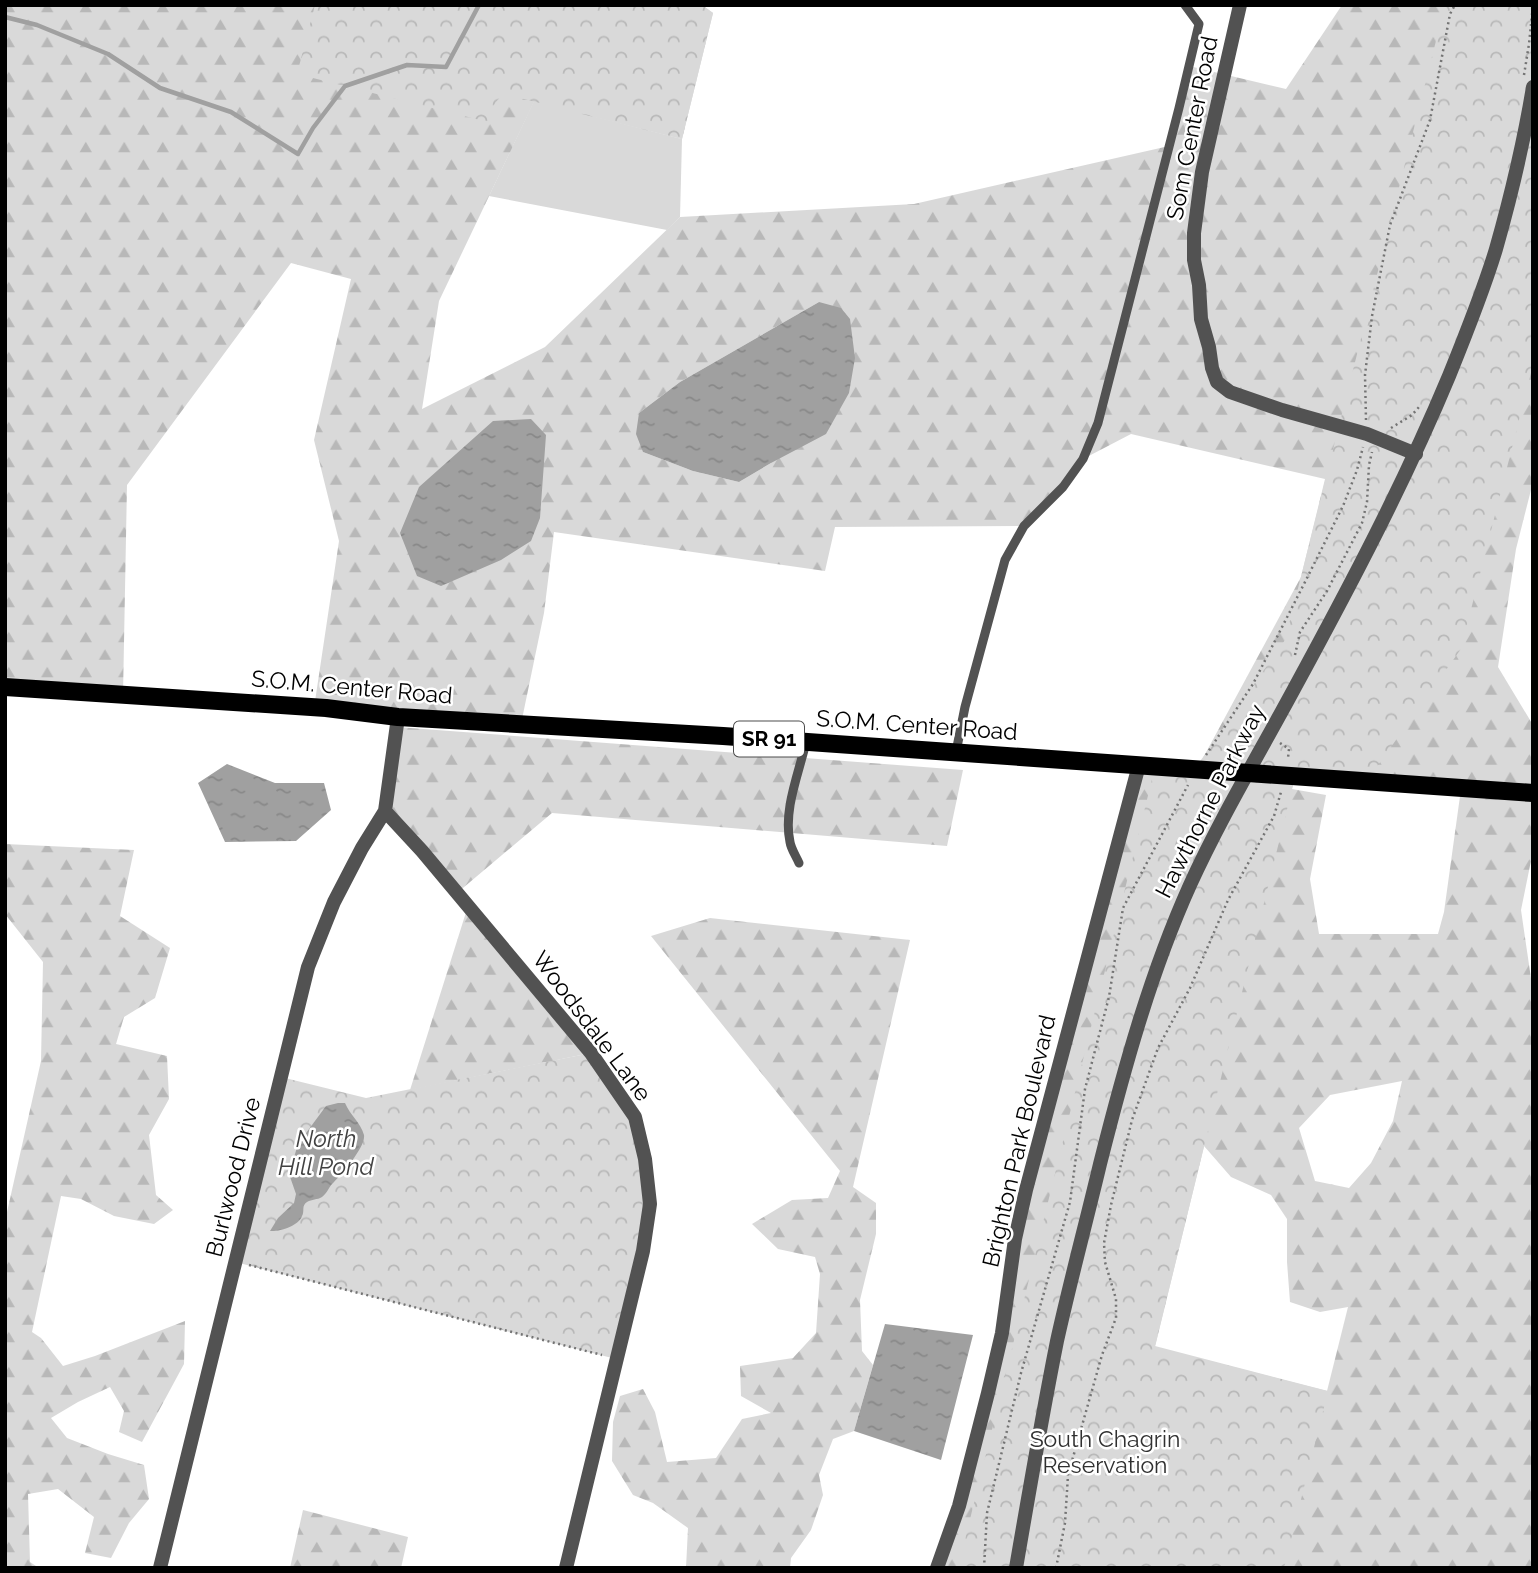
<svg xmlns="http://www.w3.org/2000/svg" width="1538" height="1573" font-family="Raleway,sans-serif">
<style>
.grass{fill:#d9d9d9}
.forest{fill:url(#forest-firs);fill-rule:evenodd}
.park{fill:url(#park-crowns)}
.water{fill:url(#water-ripples)}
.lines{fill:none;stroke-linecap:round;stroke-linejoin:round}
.stream{stroke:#a0a0a0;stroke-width:4.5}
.path{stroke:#747474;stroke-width:2.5;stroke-dasharray:2 3.5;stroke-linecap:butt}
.service{stroke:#525252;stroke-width:9}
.minor{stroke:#525252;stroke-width:14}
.tertiary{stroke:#525252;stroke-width:14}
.primary{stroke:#000;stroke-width:18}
.labels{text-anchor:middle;stroke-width:5;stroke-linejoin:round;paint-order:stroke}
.shield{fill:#fff;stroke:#4c4c4c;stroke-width:2}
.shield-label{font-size:21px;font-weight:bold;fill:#000}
.street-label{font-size:23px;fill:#000;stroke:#fff}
.park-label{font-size:23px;fill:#303030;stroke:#fff}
.water-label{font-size:24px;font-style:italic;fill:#414141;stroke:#fff}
</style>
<defs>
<pattern id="forest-firs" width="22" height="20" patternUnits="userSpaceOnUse" patternTransform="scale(1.75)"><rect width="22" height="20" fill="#d9d9d9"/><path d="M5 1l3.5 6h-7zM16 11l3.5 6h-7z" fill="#b8b8b8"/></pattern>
<pattern id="park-crowns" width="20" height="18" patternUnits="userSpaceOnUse" patternTransform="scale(1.75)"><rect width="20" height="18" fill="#d9d9d9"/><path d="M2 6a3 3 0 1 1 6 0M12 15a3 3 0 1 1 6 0" fill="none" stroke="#b8b8b8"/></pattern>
<pattern id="water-ripples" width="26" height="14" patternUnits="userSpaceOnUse" patternTransform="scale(1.75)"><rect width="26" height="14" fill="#a0a0a0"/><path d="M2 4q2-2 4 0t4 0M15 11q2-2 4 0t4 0" fill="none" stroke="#888"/></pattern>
</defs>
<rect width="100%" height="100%" fill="#fff"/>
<path class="grass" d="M534,101l148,38 -2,78 -13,13 -178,-34z"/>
<path class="forest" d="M5,5h697l11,8 -31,126 -148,-37 -95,199 -17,108 123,-62 135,-130 234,-13 255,-58 20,-80 97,23 56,-84h191v477l-17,67 -18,118 35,58v126l-12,59 12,82v576h-596l22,-62 56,-267 124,-474 58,4 104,-192 24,-98 -194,-45 -48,25 -59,67 -189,1 -10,44 -271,-39 -10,81 -23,111 -207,-16 25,-167 -25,-101 37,-161 -60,-16 -164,222 -4,210 -118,-8zM819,302l-48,161 -32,19 -46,-11 -50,-19 -4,-39 41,-31zM1295,776l166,13 -17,123 -6,22h-119l-9,-55 16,-84 -34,-6zM1402,1081l-9,40 -22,42 -22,25 -34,-7 -16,-53 31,-33zM1204,1146l27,31 40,18 16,24v43l3,40 30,10 28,-5 -21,84 -172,-44z
M397,727l566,43 -16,76 -395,-33 -95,80 -72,-82z
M5,844l129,6 -14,66 50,32 -15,50 -31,19 -8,27 51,12 2,43 -20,36 7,60 17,15 -19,14 -40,-8 -33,-17 -20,-3 -29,136 9,6 22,28 32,-10 90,-35 -1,43 -42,78 -23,-10 5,-21 -14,-24 -32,15 -27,16 16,20 41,16 36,11 5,34 -20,24 -18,35 -26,-5 9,-36 -36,-28 -30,5 2,68 9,6h-34v-347l36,-160 2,-99 -38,-48z
M468,906l123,147 -181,37z
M710,918l200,22 -57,247 23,16v31l-16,66 2,51 11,14 -19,66 -21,8 -14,36 4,20 -12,35 -20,28 -1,10h-104l2,-40 -35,-25 -20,-8 -21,-34 1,-39 7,-26 23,-7 12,23 12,50 49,-4 26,-39 29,-6 -30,-17 -1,-30 53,-8 23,-25 4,-59 -5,-17 -37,-8 -26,-25 40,-24 36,-2 12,-27 -189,-235z
M303,1510l105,27 -7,31h-111z"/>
<path class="park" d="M315,5h387l11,8 -31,126 -178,-45c-9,7 -14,16 -16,28l-191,-48z
M1445,5h88v360l-72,284 -95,133 -71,-5 -140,569 173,45 -44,177h-326l197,-801 39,3 91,-130z
M591,1053l44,64 15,87 -34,155 -381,-97 46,-185 85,21z"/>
<path class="water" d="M819,302l22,6 9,11 5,39 -6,35 -23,41 -55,29 -32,19 -46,-11 -50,-19 -7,-18 3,-21 41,-31z
M531,419l15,16 -6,83 -9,23 -30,19 -60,26 -24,-10 -17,-43 19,-46 74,-66z
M227,764l48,19h49l7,27 -35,31 -71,1 -27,-59z
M338,1103h7c5,12 16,20 19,32 2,12 -24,41 -32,49 -4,5 -5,9 -10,13 -5,3 -10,2 -15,5 -6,4 -2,9 -5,14 -3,10 -23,16 -32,15l8,-13 16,-15 2,-9 -7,-20 9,-30 28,-38z
M885,1324l88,11 -32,125 -87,-29z"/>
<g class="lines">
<path class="stream" d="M5,17l32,8 71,29 52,34 71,24 67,42 15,-26 32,-42 62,-21 39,2 33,-62"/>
<path class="path" d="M1524,75l5,-31 4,-39
M1366,420l-1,-45 7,-59 18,-91 40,-105 20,-106 5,-9
M1391,428l21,-13 7,-8
M1295,655l5,-23 27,-41 35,-68 5,-21 2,-37 3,-13
M1280,743l9,6 -1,9
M1206,755l47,-71 51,-100 39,-78 14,-36 6,-23
M249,1265l353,90
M984,1568l3,-55 34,-140 49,-171 15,-113 24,-92 14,-89 65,-123
M1056,1568l9,-45 3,-48 34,-120 14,-37v-19l-11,-37 -1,-19 7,-38 21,-85 26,-72 32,-60 38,-88 46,-84 7,-24"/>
<path class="service" d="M956,752l9,-45 40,-147 19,-34 39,-39 20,-28 15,-36 81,-315 20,-84 -14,-19
M799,863c-3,-7 -8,-14 -9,-21 -7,-32 9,-69 16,-100"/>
<path class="minor" d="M1240,5l-38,167 -8,61v27l5,25 2,34 8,28 3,21 5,14 13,10 52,18 85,24 49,20
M398,717l-13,94 37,40 169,202 44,64 10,42 5,45 -7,47 -77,317
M160,1568l148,-601 26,-65 28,-54 23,-37
M937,1568l22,-62 29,-113 14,-60 13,-94 11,-49 113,-425"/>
<path class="tertiary" d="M1016,1568c13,-76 26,-152 41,-227 13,-59 29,-118 43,-177 24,-95 50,-190 90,-279 31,-68 69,-131 104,-196 56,-103 110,-205 155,-313 17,-42 34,-84 47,-127 15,-53 28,-108 37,-162"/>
<path class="primary" d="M5,687l321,21 72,9 325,19 810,57"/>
</g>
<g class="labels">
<rect class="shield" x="734" y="721.5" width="70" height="35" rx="5"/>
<g class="shield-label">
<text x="769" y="746">SR 91</text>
</g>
<g class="street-label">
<text transform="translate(1192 128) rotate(-79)" y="8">Som Center Road</text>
<text transform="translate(352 687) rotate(5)" y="8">S.O.M. Center Road</text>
<text transform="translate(917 725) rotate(4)" y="8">S.O.M. Center Road</text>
<text transform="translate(1210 801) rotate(-63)" y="8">Hawthorne Parkway</text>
<text transform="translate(592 1026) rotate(53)" y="8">Woodsdale Lane</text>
<text transform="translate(1019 1141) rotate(-77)" y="8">Brighton Park Boulevard</text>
<text transform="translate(233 1177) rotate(-76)" y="8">Burlwood Drive</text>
</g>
<g class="park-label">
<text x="1105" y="1447">South Chagrin<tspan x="1105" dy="26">Reservation</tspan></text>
</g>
<g class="water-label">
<text x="326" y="1147">North<tspan x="326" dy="28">Hill Pond</tspan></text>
</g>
</g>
<rect width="1538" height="1573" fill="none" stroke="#000000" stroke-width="14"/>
</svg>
